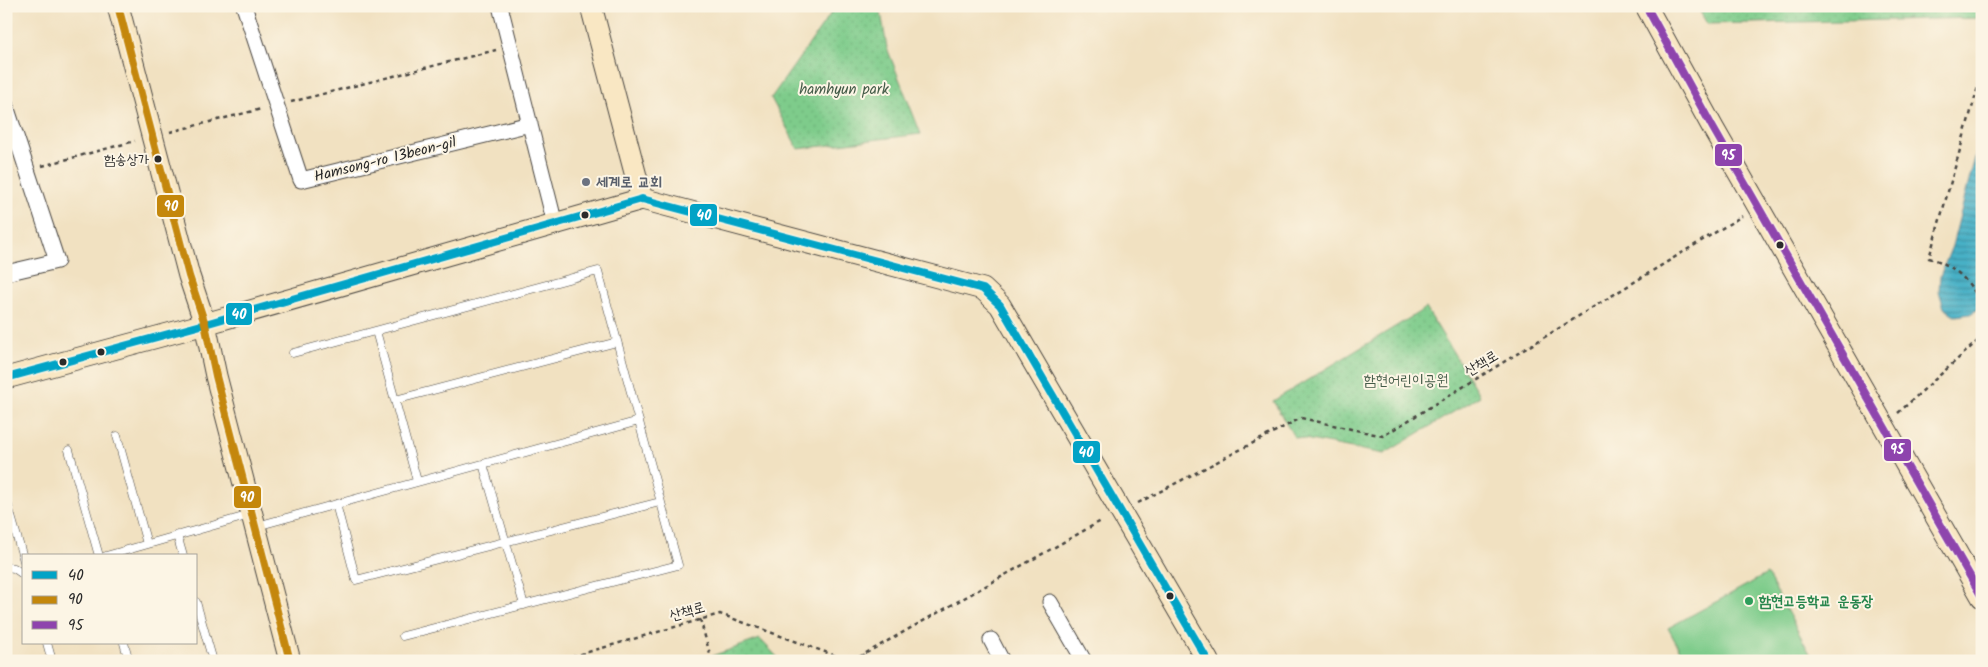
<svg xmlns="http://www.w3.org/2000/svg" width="1988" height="667" font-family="Kalam,'Poor Story',sans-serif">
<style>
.green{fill:url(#green-dots);stroke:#547c5b}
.pitch{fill:#7ecc8b;stroke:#547c5b}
.water{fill:url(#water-rules);stroke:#396e78}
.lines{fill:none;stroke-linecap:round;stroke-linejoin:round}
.lane-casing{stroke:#494642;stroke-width:9}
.street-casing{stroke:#494642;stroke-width:17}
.secondary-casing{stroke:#494642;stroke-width:23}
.path{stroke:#494642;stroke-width:2.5;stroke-dasharray:4 4;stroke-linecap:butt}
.lane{stroke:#fff;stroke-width:8}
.street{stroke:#fff;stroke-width:15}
.secondary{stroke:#f9e7c3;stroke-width:21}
.bus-1-casing{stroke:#fcf5e5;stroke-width:11}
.bus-2-casing{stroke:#fcf5e5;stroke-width:11}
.bus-3-casing{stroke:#fcf5e5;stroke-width:11}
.bus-1{stroke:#02a3c6;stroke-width:8}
.bus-2{stroke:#c4870b;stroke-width:8}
.bus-3{stroke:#8e44ad;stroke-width:8}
.bus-dot{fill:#2b2b2b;stroke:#fcf5e5;stroke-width:2}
.worship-dot{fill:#6b7280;stroke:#fcf5e5;stroke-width:2}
.leisure-dot{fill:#2e9e5b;stroke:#fcf5e5;stroke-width:2}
.labels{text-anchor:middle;stroke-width:4;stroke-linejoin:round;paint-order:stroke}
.bus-label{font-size:14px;fill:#2b2b2b;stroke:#fcf5e5;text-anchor:end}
.park-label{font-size:15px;fill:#445b48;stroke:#fcf5e5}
.street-label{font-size:15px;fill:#2b2b2b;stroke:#fcf5e5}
.worship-label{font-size:15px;font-weight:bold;fill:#5b616d;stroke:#fcf5e5;text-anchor:start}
.leisure-label{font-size:15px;font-weight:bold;fill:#27864d;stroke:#fcf5e5;text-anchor:start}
.line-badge{stroke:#fcf5e5;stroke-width:2}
.badge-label{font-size:14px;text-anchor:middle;font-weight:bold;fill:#fff}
</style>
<defs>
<pattern id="green-dots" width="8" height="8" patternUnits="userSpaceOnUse" patternTransform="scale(1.25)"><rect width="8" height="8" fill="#7ecc8b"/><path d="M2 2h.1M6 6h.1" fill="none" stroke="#6daf78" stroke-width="1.8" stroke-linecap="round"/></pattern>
<pattern id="water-rules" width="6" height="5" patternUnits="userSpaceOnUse" patternTransform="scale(1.25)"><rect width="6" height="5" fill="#47b0c6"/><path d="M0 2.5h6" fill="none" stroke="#3b8fa1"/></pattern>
</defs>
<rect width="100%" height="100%" fill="#fcf5e5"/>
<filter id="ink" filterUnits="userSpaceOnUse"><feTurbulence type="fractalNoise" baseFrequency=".02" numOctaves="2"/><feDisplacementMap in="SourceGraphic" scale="10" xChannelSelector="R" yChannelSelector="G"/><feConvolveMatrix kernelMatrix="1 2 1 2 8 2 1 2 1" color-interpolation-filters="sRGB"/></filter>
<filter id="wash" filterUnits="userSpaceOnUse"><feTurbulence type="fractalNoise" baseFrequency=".0096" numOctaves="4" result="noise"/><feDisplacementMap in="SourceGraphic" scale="20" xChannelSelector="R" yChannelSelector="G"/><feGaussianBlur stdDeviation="1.12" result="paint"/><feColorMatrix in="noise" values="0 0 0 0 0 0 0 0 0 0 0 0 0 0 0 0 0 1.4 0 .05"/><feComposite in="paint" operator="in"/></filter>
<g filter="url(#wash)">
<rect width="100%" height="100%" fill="#f1e1c1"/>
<path class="green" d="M836,6h44l7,42 34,86 -123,15 -27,-51z
M1697,6h285v12l-275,6z
M1426,308l54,88 -96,58 -90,-17 -21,-36z
M760,639l21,22h-67l-2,-5z"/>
<path class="pitch" d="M1767,574l47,87h-128l-18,-33z"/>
<path class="water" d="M1982,131v176l-12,7 -14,2 -12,-8 -5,-17 1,-15 12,-30z"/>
</g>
<g filter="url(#ink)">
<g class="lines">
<g class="lane-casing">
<path id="lane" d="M376,331l41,150
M293,353l305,-82 80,294 -275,71
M395,400l222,-58
M117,436l30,108
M69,450l30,106
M483,464l41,141
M6,499l18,62
M336,504l20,76 304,-78
M257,526l382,-105
M177,535l6,21
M106,556l144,-41
M6,567l8,1 10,7
M196,602l17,59
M47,643l5,18
M124,643l5,18"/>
</g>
<g class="street-casing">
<path id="street" d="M244,6l57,174 229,-56
M500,6l55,218
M6,106l51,155 -51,12
M1050,602l34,59
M991,640l11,21"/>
</g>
<g class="secondary-casing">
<path id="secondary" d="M118,6l71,270 16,48 11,52 74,285
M591,6l51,193
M1646,6l67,122 269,469
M6,378l199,-54 437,-125 341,90 17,16 208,356"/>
</g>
<path class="path" d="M1982,73l-53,185c25,6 41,24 53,46
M291,102l205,-52
M170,132l91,-23
M42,166l93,-25
M1898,413l84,-76
M1138,503l163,-85 82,18 359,-220
M700,619l12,42
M863,654l4,7
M557,661l163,-47 130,47
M852,661l249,-140"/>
<use href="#lane" class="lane"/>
<use href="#street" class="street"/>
<use href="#secondary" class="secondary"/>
<g class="bus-1-casing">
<path id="bus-1" d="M6,378l199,-54 437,-125 341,90 17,16 208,356"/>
</g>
<g class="bus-2-casing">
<path id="bus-2" d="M118,6l71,270 16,48 11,52 74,285"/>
</g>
<g class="bus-3-casing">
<path id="bus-3" d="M1646,6l67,122 269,469"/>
</g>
<use href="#bus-1" class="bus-1"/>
<use href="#bus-2" class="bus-2"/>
<use href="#bus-3" class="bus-3"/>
</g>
</g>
<g class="bus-dot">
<circle cx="158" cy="159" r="4.5"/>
<circle cx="585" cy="215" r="4.5"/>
<circle cx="1780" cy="245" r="4.5"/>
<circle cx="101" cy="352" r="4.5"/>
<circle cx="63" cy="362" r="4.5"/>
<circle cx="1170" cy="596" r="4.5"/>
</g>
<circle class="worship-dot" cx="586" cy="182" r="5"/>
<circle class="leisure-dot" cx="1749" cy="601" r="5"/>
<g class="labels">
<g class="bus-label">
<text x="149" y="164">함송상가</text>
</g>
<g class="park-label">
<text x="844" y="94">hamhyun park</text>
<text x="1406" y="385">함현어린이공원</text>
</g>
<g class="street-label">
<text transform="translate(385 159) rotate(-14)" y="5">Hamsong-ro 13beon-gil</text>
<text transform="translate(1481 363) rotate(-31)" y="5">산책로</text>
<text transform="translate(687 611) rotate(-16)" y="5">산책로</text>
</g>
<g class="worship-label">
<text x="596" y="187">세계로 교회</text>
</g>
<g class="leisure-label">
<text x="1759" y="606">함현고등학교 운동장</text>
</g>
</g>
<g class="line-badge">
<rect x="1714" y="143" width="29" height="24" rx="5" fill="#8e44ad"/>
<rect x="156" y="194" width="29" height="24" rx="5" fill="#c4870b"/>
<rect x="689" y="203" width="29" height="24" rx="5" fill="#02a3c6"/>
<rect x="225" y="302" width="28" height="24" rx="5" fill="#02a3c6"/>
<rect x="1883" y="438" width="29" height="24" rx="5" fill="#8e44ad"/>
<rect x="1072" y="440" width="29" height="24" rx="5" fill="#02a3c6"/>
<rect x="233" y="485" width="29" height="24" rx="5" fill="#c4870b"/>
</g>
<g class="badge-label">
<text x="1728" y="160">95</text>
<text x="171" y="211">90</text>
<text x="704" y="220">40</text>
<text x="239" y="319">40</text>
<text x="1897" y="454">95</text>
<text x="1086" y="457">40</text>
<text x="247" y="502">90</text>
</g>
<rect width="1988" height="667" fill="none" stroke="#fcf5e5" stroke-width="25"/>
<rect x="22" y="554" width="175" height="90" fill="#fcf5e5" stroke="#a8a49b"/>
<rect x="32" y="571" width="25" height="8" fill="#02a3c6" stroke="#a8a49b"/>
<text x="68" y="580" font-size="15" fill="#2b2b2b">40</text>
<rect x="32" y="596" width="25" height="8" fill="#c4870b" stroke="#a8a49b"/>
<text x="68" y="604" font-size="15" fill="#2b2b2b">90</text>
<rect x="32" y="621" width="25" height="8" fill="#8e44ad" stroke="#a8a49b"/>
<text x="68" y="630" font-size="15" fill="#2b2b2b">95</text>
</svg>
